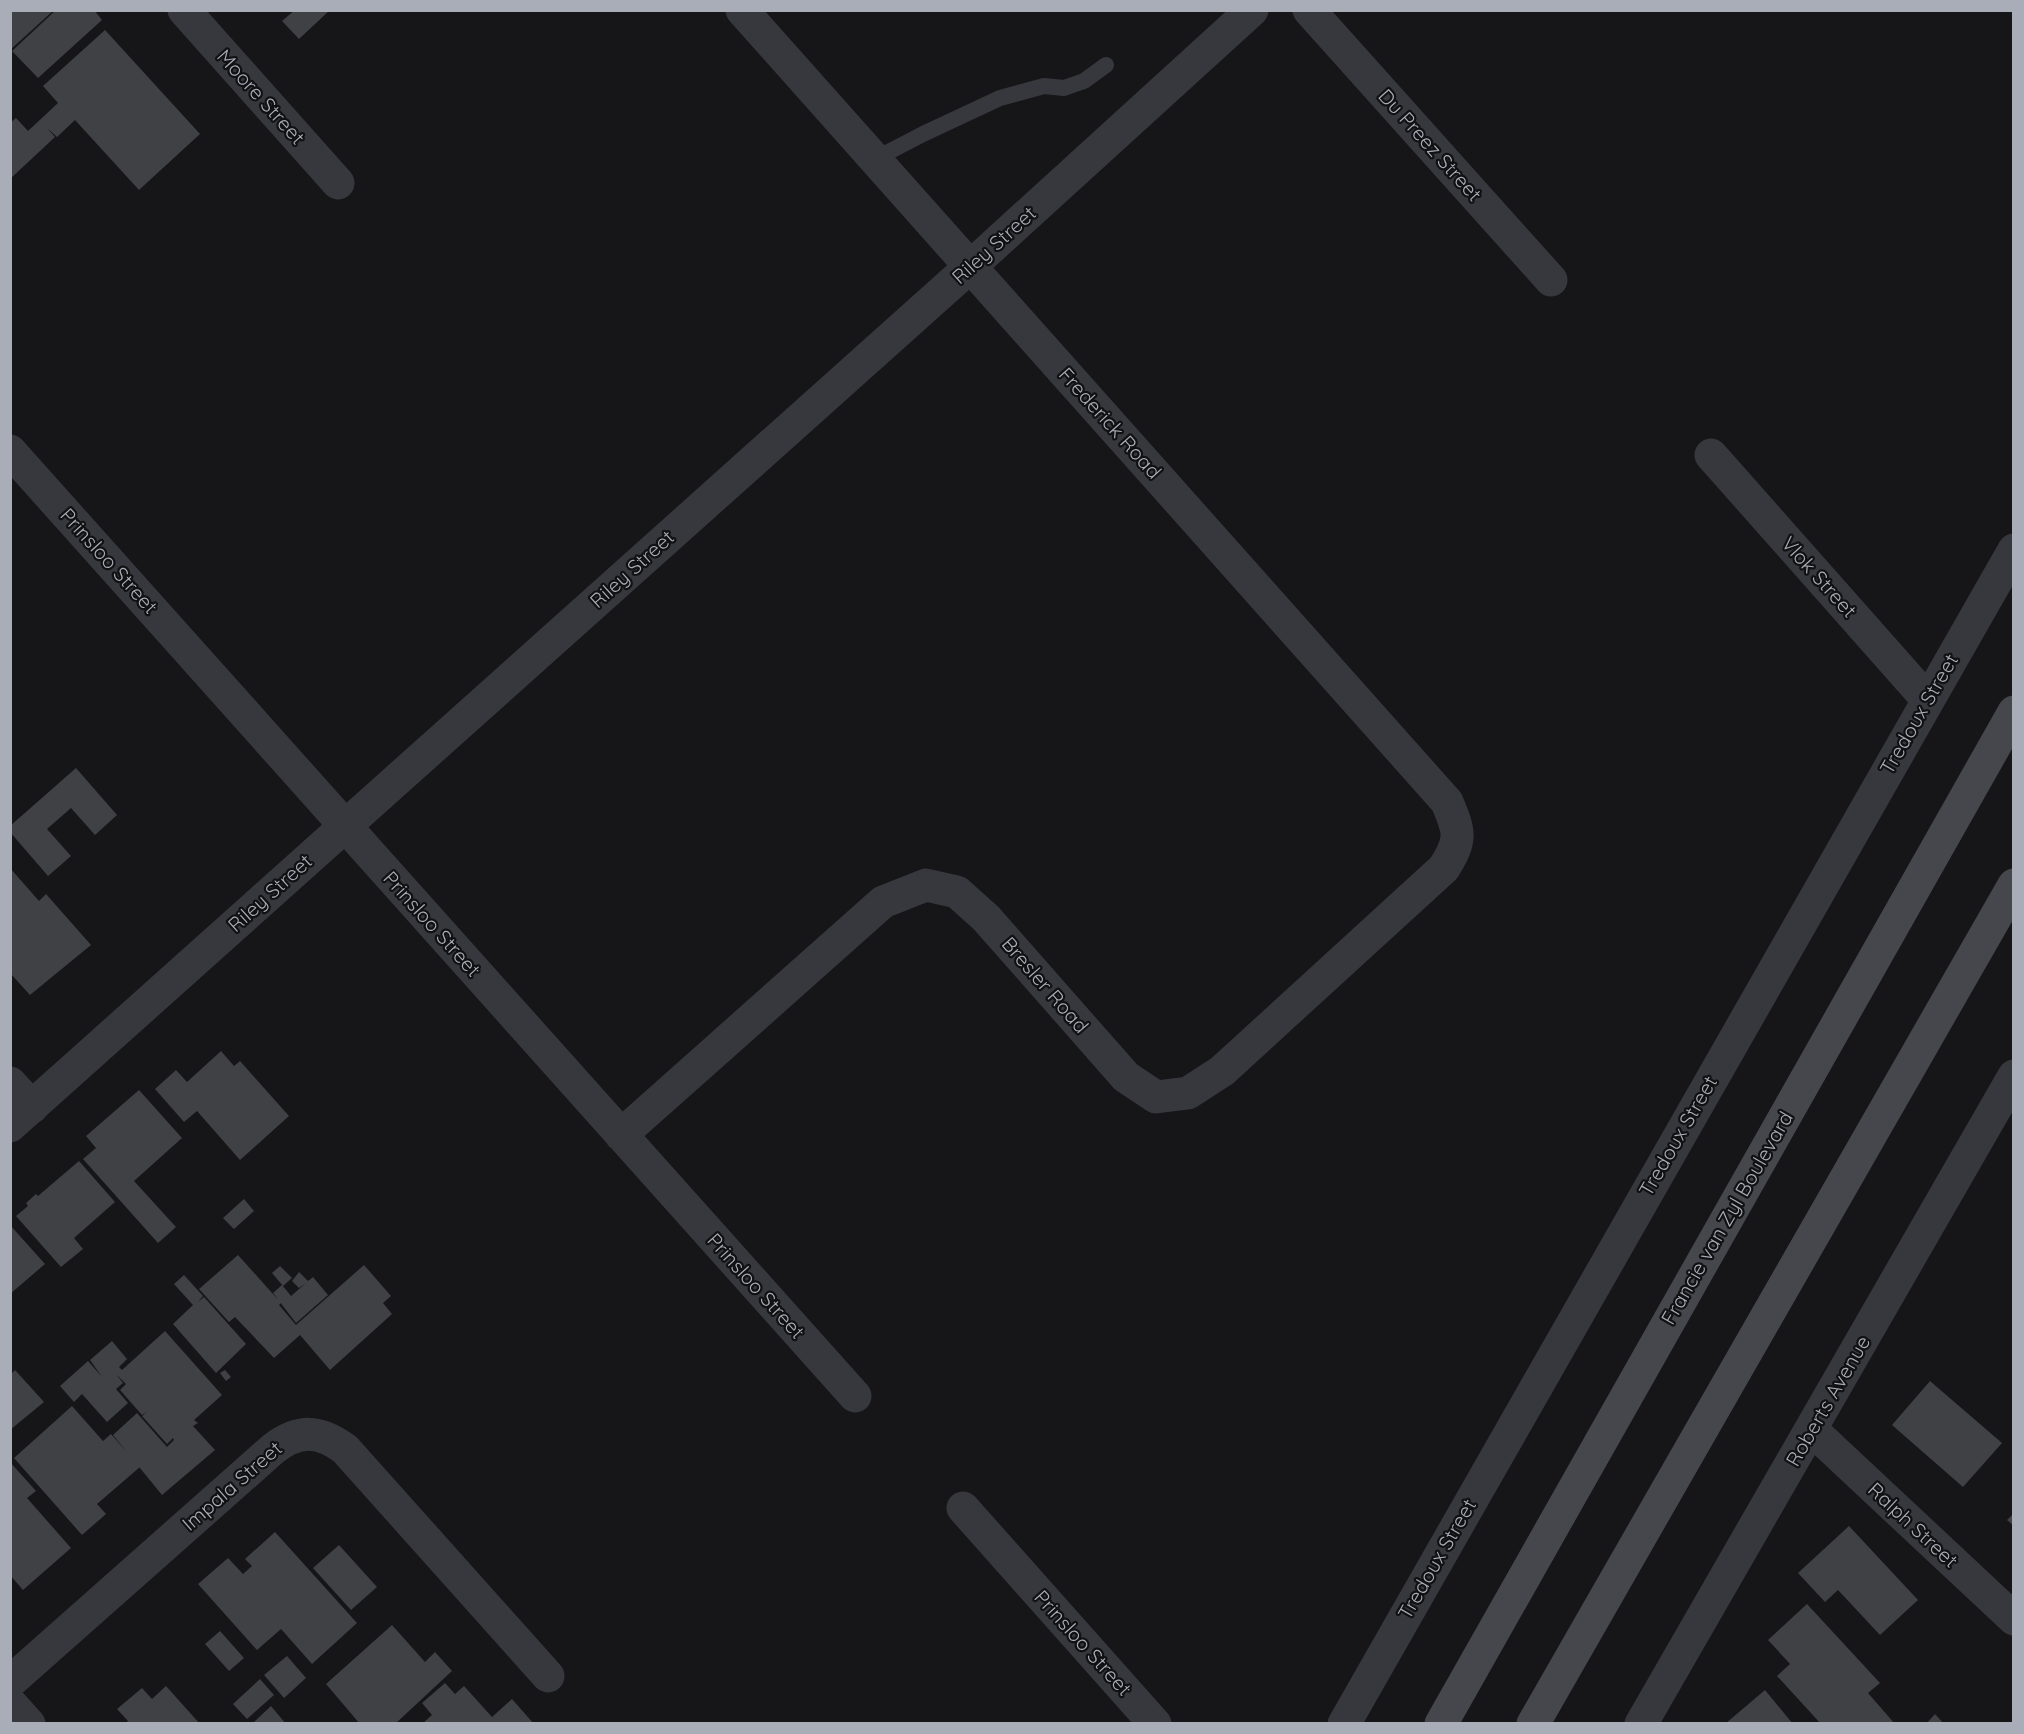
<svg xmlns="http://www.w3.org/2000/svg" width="2024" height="1734" font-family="Quicksand,sans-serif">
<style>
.building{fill:#404145}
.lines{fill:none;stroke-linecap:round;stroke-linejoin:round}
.service{stroke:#37383d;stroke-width:16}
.minor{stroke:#37383d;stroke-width:33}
.secondary{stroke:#45474d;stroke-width:33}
.labels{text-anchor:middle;stroke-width:4.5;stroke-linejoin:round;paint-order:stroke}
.street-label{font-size:20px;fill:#a8adb8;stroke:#111113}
</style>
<rect width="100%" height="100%" fill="#161618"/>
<path class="building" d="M10,10h44l-44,40z
M56,10h38l8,10 -64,58 -26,-27z
M295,10h35l-31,29 -17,-18z
M105,30l95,104 -61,56 -64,-70 -18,17 -10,-9 8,9 -45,42v-56l6,-5 12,13 30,-28 -15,-17z
M76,768l41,47 -22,20 -24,-27 -24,21 24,27 -23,20 -38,-44v-6z
M10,868l29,33 7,-7 45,51 -61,50 -20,-22z
M221,1051l13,15 6,-5 49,55 -49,44 -43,-49 -13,11 -29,-33 21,-19 11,12z
M139,1090l43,48 -48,43 42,46 -18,16 -75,-84 13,-11 -10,-12z
M79,1161l36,41 -41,36 9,11 -22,18 -45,-51 12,-10 -2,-3 10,-9 2,2z
M244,1199l10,12 -20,18 -11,-11z
M10,1225l35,39 -35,30z
M238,1255l43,48 -2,2 17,20 68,-60 27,31 -8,7 9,11 -62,56 -30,-35 -26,23 -39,-41 -6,5 -30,-33z
M280,1266l12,12 -9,8 -11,-13z
M299,1272l9,9 5,-4 15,18 -32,28 -23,-30 9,-8 9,11 15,-13 -7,5 -7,-7z
M184,1275l19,21 -5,6 6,-5 42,47 -30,29 -43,-49 20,-19 -19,-21z
M165,1331l57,64 -28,25 4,3 -5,3 22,24 -53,45 -49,-60 24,-22 30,34 7,-7 -1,-2 -6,6 -25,-28 6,-5 -6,4 -22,-25 6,-6 -10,-10 7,9 -7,6 12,14 -21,19 -25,-28 -8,8 -14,-16 28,-25 14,16 -12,-17 22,-19 15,18 -8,8 3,3z
M15,1370l29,32 -34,28v-55z
M225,1370l6,7 -5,4 -6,-8z
M1930,1381l72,62 -39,44 -71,-62z
M72,1406l31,35 8,-7 29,33 -43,37 9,10 -24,21 -68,-77z
M10,1462l26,29 -9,7 44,50 -48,42 -13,-15z
M2014,1513v13l-7,-6z
M1849,1526l69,74 -38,35 -42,-45 -13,12 -27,-29z
M275,1532l82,91 -45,41 -31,-35 -24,21 -59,-66 30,-26 15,16 9,-8 -7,-7z
M339,1545l38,42 -26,23 -38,-42z
M1807,1604l73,79 -12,10 27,31h-74l-44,-48 13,-12 -22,-24z
M392,1625l33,37 10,-10 17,19 -57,53h-35l-34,-40z
M220,1631l24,27 -15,13 -24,-27z
M287,1656l19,22 -22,20 -20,-23z
M260,1679l14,16 -27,24 -14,-15z
M445,1683l10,11 9,-8 28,31 20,-18 22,25h-112l10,-9 -10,-12z
M166,1686l34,38h-75l3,-3 -11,-12 25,-21 10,11z
M1765,1690l28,34h-68z
M271,1706l15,18h-34z
M1935,1714l9,10h-18z"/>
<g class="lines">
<path class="service" d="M875,159l48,-25 77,-36 44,-12 20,2 20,-7 22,-16"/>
<path class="minor" d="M184,10l154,173
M1309,10l242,270
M10,451l845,945
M1711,455l216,244
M10,1083l22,24
M10,1126l961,-860 281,-256
M621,1135l262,-233 43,-17 31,7 29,26 140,159 30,20 32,-4 34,-22 222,-203c18,-29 16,-35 3,-66l-705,-792
M1812,1430l202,189
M963,1508l192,216
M10,1682l263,-233c26,-20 46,-19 72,0l203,227
M10,1703l19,21
M1344,1724l670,-1174
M1641,1724l373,-648"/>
<path class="secondary" d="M1441,1724l573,-1012
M1533,1724l481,-839"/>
</g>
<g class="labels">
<g class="street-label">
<text transform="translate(261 97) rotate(48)" y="7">Moore Street</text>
<text transform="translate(1430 145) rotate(48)" y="7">Du Preez Street</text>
<text transform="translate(994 245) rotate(-42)" y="7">Riley Street</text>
<text transform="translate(1110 423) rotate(48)" y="7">Frederick Road</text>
<text transform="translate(109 561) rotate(48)" y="7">Prinsloo Street</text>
<text transform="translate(632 569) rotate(-42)" y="7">Riley Street</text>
<text transform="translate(1819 577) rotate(48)" y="7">Vlok Street</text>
<text transform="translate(1919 714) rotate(-60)" y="7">Tredoux Street</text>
<text transform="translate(270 893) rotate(-42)" y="7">Riley Street</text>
<text transform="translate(432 924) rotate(48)" y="7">Prinsloo Street</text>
<text transform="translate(1045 985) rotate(49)" y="7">Bresler Road</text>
<text transform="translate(1678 1136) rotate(-60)" y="7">Tredoux Street</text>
<text transform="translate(1727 1218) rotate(-60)" y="7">Francie van Zyl Boulevard</text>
<text transform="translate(756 1286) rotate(48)" y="7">Prinsloo Street</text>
<text transform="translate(1828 1401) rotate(-60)" y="7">Roberts Avenue</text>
<text transform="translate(232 1486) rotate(-41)" y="7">Impala Street</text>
<text transform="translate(1913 1525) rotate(43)" y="7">Ralph Street</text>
<text transform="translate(1437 1559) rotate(-60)" y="7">Tredoux Street</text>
<text transform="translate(1083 1643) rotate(48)" y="7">Prinsloo Street</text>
</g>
</g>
<rect width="2024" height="1734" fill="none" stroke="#a8adb8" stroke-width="24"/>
</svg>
